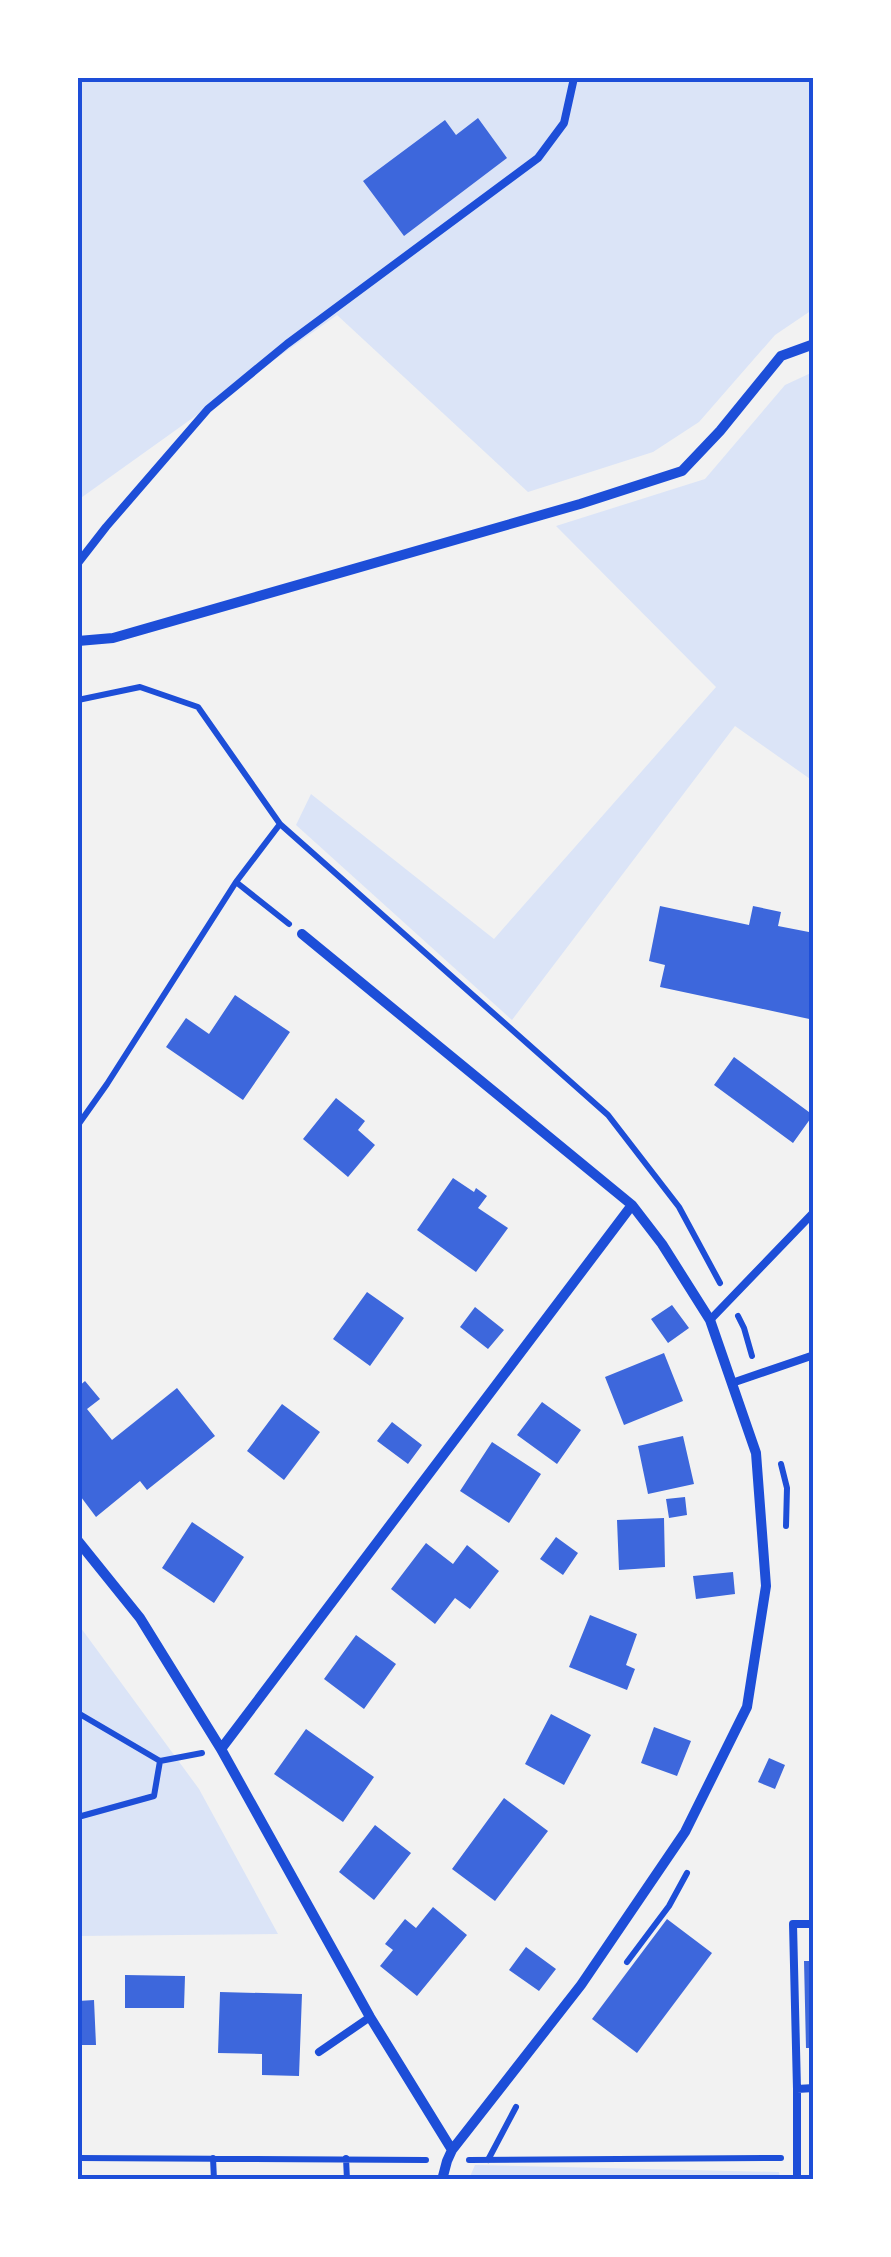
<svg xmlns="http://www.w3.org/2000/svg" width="891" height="2257" font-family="'Crimson Pro',serif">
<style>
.green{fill:#dbe4f7}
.building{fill:#3d67dc}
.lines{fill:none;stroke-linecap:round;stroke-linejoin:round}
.path{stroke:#1d4ed8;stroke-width:6}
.service{stroke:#1d4ed8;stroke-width:8}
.minor{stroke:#1d4ed8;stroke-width:10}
.neatline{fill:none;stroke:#1d4ed8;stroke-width:4}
</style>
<rect width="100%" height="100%" fill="#f2f2f2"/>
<path class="green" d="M78,78h735v233l-4,1 -34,23 -76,87 -46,30 -125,40 -191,-177 -259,185z
M813,372v409l-78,-55 -223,294 -216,-195 15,-31 183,145 222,-252 -160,-161 149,-47 80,-94z
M78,1624l121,165 79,145 -200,2z
M475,2165l304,7 1,7h-311z"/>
<path class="building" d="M478,118l29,40 -103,78 -41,-55 82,-61 11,15z
M660,906l89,19 4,-19 28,6 -3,14 36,7v87l-154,-33 5,-22 -16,-4z
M235,995l55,37 -47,68 -77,-53 20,-29 23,16z
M734,1057l79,58 -20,28 -79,-58z
M336,1098l29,23 -7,9 17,15 -27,32 -45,-38z
M453,1178l21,14 2,-4 11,8 -9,12 30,20 -32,44 -59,-42z
M367,1292l37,26 -34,48 -37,-27z
M672,1305l17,23 -21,15 -17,-24z
M475,1307l29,23 -16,19 -28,-22z
M664,1353l19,48 -59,24 -19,-48z
M85,1381l15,18 -13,10 25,31 65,-52 38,48 -68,54 -7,-9 -44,36 -18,-24v-106z
M542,1402l39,28 -24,34 -40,-29z
M282,1404l38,28 -36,48 -37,-29z
M392,1422l30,23 -14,19 -31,-23z
M683,1436l11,48 -46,10 -10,-48z
M492,1442l49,32 -32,49 -49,-32z
M685,1497l2,18 -18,3 -3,-19z
M664,1518l1,49 -46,3 -2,-50z
M192,1522l52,35 -30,46 -52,-35z
M556,1537l22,16 -15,22 -23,-16z
M426,1543l27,21 14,-19 32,26 -29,38 -15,-11 -20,26 -44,-35z
M733,1572l2,22 -39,5 -3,-23z
M590,1615l47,19 -11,31 9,4 -8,21 -58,-23z
M356,1635l40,29 -32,45 -40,-30z
M551,1714l40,21 -27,50 -39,-21z
M654,1727l37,14 -14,35 -36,-13z
M306,1729l68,48 -31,45 -69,-48z
M769,1758l16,7 -10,24 -17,-7z
M504,1798l44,33 -53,70 -43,-32z
M375,1825l36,28 -37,47 -35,-28z
M433,1907l34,28 -50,61 -37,-30 13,-16 -8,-6 20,-25 11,9z
M667,1919l45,34 -75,100 -45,-34z
M526,1947l30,22 -17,22 -30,-21z
M804,1961h10v87h-8z
M125,1975l60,1 -1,32h-59z
M220,1992l82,2 -3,82 -37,-1v-21l-44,-1z
M94,2000l2,45h-18v-44z"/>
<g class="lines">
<path class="path" d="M78,700l62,-13 58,20 82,117 328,291 71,92 41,76
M236,882l53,42
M78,1125l29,-41 129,-202 44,-58
M738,1316l6,12 8,28
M781,1464l6,24 -1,38
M78,1713l82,48 42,-8
M78,1817l76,-21 6,-35
M627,1962l42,-56 18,-33
M78,2158l348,2
M213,2158l1,22
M346,2158l1,22
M469,2160l312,-2
M488,2160l28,-53"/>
<path class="service" d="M78,563l28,-36 102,-118 79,-65 251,-186 26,-35 10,-45
M710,1320l104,-108
M732,1383l82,-28
M319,2052l51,-35
M797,2089l-4,-165h21
M797,2180v-91l17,-1"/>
<path class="minor" d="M78,641l35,-3 467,-134 102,-33 38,-40 61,-75 33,-12
M302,934l330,271 30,39 48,76 46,133 10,133 -19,121 -62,125 -104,153 -129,165
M78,1541l62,77 81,131 149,268 82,133 -5,11 -5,19
M221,1749l411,-544"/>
</g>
<rect width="891" height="2257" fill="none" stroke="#ffffff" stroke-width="160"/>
<rect x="80" y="80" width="731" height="2097" class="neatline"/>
</svg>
